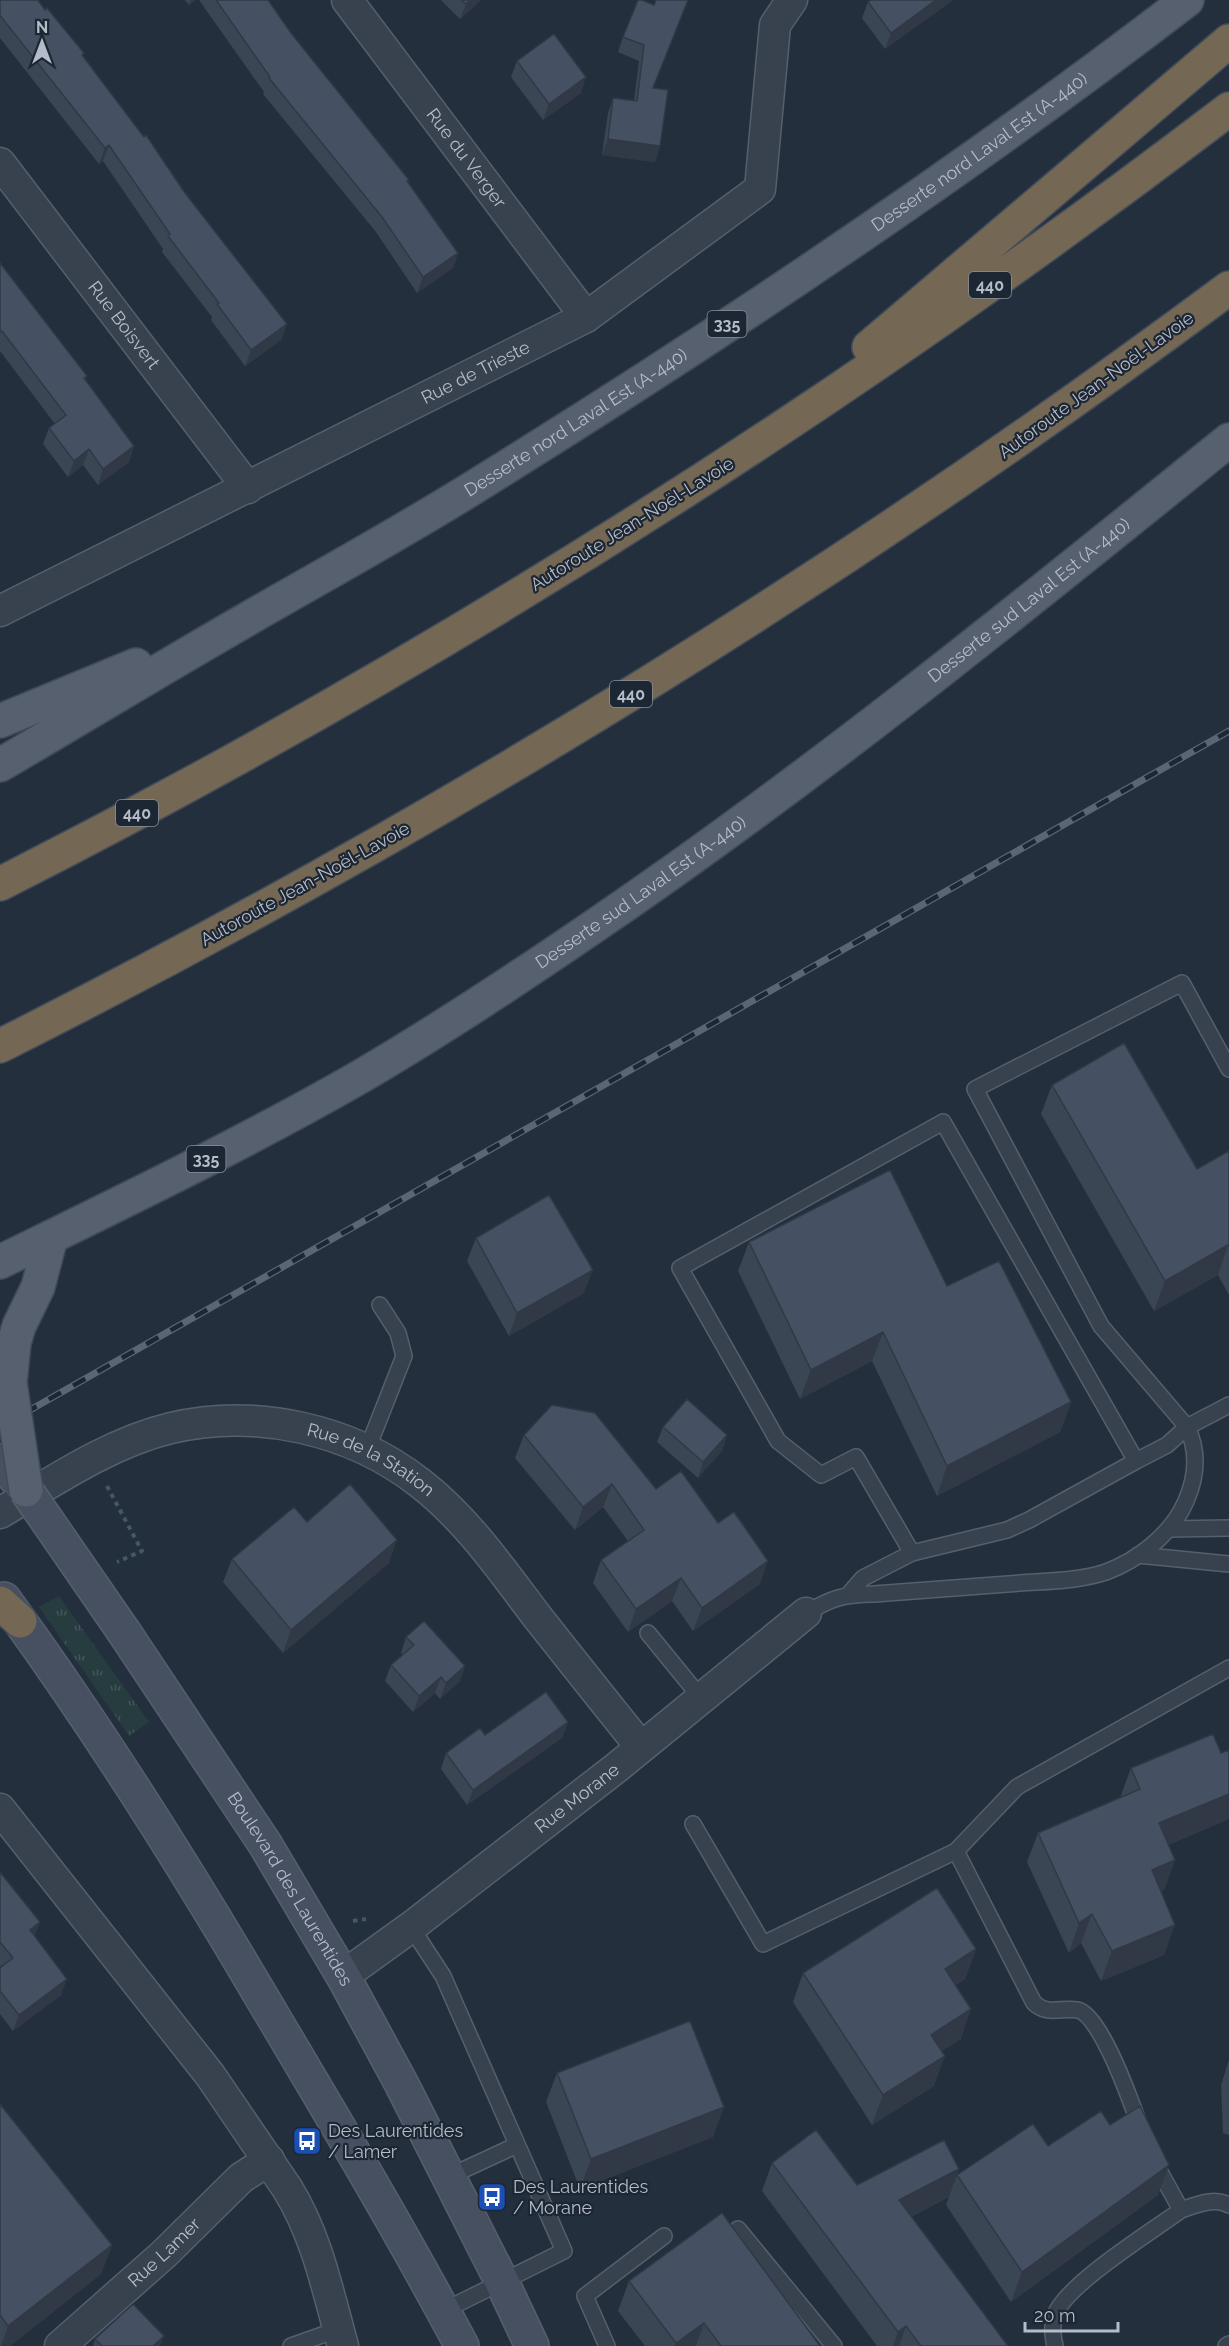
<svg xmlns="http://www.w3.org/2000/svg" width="1229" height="2346" font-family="Raleway,sans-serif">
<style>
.grass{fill:url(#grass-tufts)}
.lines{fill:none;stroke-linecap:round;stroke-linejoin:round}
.lane-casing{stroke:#565f6c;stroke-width:18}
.street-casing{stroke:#565f6c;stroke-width:33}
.secondary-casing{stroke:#565f6c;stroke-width:36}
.primary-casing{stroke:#414a57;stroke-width:36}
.highway-casing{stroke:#434c59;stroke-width:36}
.path{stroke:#44595c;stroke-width:4;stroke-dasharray:4.5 4.5;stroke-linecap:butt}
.lane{stroke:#38414e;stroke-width:15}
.street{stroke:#38414e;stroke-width:30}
.secondary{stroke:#465061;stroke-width:33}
.primary{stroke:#56606e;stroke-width:33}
.highway{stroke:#746855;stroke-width:33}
.rail-casing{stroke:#5a6575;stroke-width:7}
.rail{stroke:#1d2633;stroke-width:4.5;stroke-dasharray:14;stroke-linecap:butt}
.secondary-bridge-casing{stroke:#565f6c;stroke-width:36;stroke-linecap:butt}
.primary-bridge-casing{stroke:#414a57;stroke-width:36;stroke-linecap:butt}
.secondary-bridge{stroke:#465061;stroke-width:33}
.primary-bridge{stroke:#56606e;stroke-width:33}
.wall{fill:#3b4654}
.shaded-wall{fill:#303945}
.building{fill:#455162;stroke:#303945;stroke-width:1.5}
.labels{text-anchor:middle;stroke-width:4.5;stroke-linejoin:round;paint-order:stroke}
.shield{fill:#1d2633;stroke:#878f9c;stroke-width:1.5}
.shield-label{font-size:16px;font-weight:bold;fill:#b4bcc9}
.street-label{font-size:18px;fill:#b4bcc9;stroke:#1d2633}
.poi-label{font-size:18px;fill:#b4bcc9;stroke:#1d2633;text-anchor:start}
</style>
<defs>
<pattern id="grass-tufts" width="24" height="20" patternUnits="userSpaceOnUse" patternTransform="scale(1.5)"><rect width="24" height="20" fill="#263c3f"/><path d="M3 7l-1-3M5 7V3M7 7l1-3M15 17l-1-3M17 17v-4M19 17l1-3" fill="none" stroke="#435659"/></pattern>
</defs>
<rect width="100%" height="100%" fill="#242f3e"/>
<path class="grass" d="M59,1596l90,126 -20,14 -90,-129z"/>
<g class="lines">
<g class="lane-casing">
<path id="lane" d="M367,1450l37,-94 -6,-23 -18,-28
M1136,1461l31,-16 20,-18 -86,-101 -126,-237 207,-106 47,86
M1169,1529l60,-1
M1138,1555l91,9
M849,1594l14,-16 49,-25 -56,-96 -35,18 -43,-34 -98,-173 263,-146 193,339 -107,59 -22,10 -95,23
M806,1613c26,-15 38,-19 68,-19 48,-4 97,-7 146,-11 28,-2 59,-2 86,-11 32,-12 66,-38 80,-71 11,-25 13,-49 1,-74l42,-22
M648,1633l53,65
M693,1824l70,120 193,-93
M411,1927l32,49 121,275 -121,60
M1140,2127c-8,-23 -39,-112 -62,-117 -16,-3 -30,6 -44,-7l-78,-152 61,-64 212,-119
M1155,2163l26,47
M448,2177l69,-32
M738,2229l96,117
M291,2346l48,-17
M607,2346l-22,-50 79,-60
M1055,2346c-2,-8 -3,-19 -1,-28 7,-31 99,-87 127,-108 15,-5 33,-13 48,-5
M1226,2346l3,-2"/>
</g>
<g class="street-casing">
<g id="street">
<path id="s1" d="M347,0l239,317"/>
<path id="s2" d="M0,163l248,325"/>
<path id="s3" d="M0,611l586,-294 174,-128 15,-164 17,-25"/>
<path id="s4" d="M0,1513c54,-32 109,-70 171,-85 85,-20 180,1 249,55 48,37 83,89 119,136 34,43 68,86 102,128"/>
<path d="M0,1809l210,266 77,113c30,48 41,104 56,158"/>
<path id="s5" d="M343,1976l68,-49 205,-159 190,-155"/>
<path id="s6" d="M60,2346l104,-92 77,-76 28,-18"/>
</g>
</g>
<g class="secondary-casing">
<g id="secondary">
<path d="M0,1461l26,29"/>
<path d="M4,1599c92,126 175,258 254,392 70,118 140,235 204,355"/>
<path id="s7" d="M124,1632l141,212 78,132 58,107 101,199 30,64"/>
</g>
</g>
<g class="primary-casing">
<g id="primary">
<path d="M0,721l136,-56"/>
<path id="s8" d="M0,765c84,-49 167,-100 251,-148 78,-45 157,-88 233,-136 241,-150 478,-308 703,-481"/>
<path id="s9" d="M0,1262c120,-59 241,-117 358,-184 79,-46 156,-97 232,-149 222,-151 430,-320 639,-489"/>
<path d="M10,1383l4,-40 5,-17 19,-39 13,-50"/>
</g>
</g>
<g class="highway-casing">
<path id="highway" d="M869,347l360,-306
M0,884c435,-221 841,-479 1229,-775
M0,1046c431,-217 842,-470 1229,-758
M0,1603l20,18"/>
</g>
<path class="path" d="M107,1486l35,65 -25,11
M353,1921l13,-2"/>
<use href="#lane" class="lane"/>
<use href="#street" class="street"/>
<use href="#secondary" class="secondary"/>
<use href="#primary" class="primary"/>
<use href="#highway" class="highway"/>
<g class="rail-casing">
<path id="rail" d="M0,1427l1229,-696"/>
</g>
<use href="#rail" class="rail"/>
<g class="secondary-bridge-casing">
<path id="secondary-bridge" d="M26,1490l98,142"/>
</g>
<g class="primary-bridge-casing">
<path id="primary-bridge" d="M10,1383l16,107"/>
</g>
<use href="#secondary-bridge" class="secondary-bridge"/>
<use href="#primary-bridge" class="primary-bridge"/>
</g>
<path class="wall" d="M0,0l45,10 38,46 102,137 102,131 -6,16 -36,26 -34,-46 1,-3 -50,-65 1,-3 -60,-88 -4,3 -99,-126z
M185,0h11l-7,5z
M199,0h69l23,33 117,149 50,71 -5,15 -36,25 -41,-61 -113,-138 1,-2z
M441,0h40l-21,19z
M871,0h82l-68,49 -23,-31 6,-16z
M654,5v83l6,58 -5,16 -53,-7 6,-42 5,-15 21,2 5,-39 -21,-9 5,-15z
M517,61l64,32 -38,27 -32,-43z
M0,263l87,113 -2,4 49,66 -5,16 -31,23 -15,-20 -15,12 -25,-33 6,-16 6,-4 -55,-73z
M1052,1085l145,84 32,-18v144l-11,-20 -64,36 -113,-197z
M476,1238l108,55 -75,43 -42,-75z
M749,1242l198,44 124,116 -11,30 -123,64 -65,-135 -72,38 -62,-128z
M663,1427l64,8 -5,16 -24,27 -41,-36z
M524,1435l132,54 104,95 -67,47 -21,-30 -44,31 -35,-49 8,-23 27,-19 -25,-34 -28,23 -60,-72z
M307,1522l82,41 -106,90 -60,-71 9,-23z
M406,1637l59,29 -6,16 -19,17 -5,-6 -22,19 -28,-31 6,-16 12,-10 -2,-2z
M568,1722l-6,16 -95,67 -26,-36 5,-16 39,-18z
M1131,1768l98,51 -61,26 7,15 -11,30 -3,1 3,64 -63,26 -20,-38 -12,10 -42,-91 11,-29 82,-35z
M0,1872l35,65 26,58 -48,36 -13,-17v-46l1,-1 -1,-2z
M976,1949l-11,30 -9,6 5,54 -20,12 -7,35 -62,39 -79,-123 10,-29z
M1229,2060v75l-6,-2 -2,-48z
M557,2073l156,64 -133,52 -34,-87z
M0,2104l112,141 -11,29 -91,72h-10z
M1048,2146l110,49 -147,107 -65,-97 11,-30z
M772,2163l85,22 102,-16 -10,28 -38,20 97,129h-131l-115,-155z
M629,2281l191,65h-175l-27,-35z
M95,2339l65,7h-67z"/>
<path class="shaded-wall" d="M191,0h5l-7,5z
M470,0h11l-21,19 6,-15z
M936,0h17l-68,49 6,-16z
M586,77l-5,16 -38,27 6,-16z
M608,139l52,7 -5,16 -53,-7z
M109,145l-6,16 -4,3 6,-16z
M458,253l-5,15 -36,25 6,-16z
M287,324l-6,16 -36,26 6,-16z
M134,446l-5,16 -31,23 5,-16z
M89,449l-6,16 -15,12 6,-16z
M1228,1245l-10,30 -64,36 11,-30z
M593,1270l-9,23 -75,43 8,-23z
M883,1332l-11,29 -72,38 11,-29z
M1071,1402l-11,30 -123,64 10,-30z
M727,1435l-5,16 -24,27 5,-16z
M612,1484l-9,23 -28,23 8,-23z
M397,1540l-8,23 -106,90 8,-23z
M768,1561l-8,23 -67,47 9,-23z
M681,1578l-9,23 -44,31 8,-23z
M465,1666l-6,16 -19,17 6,-16z
M441,1677l-6,16 -22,19 6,-16z
M568,1722l-6,16 -95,67 6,-15z
M1229,1794v25l-81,34 11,-30z
M1175,1860l-11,30 -23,9 11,-29z
M1092,1914l-11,29 -12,10 10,-30z
M40,1922l-6,16 -4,-8z
M1175,1925l-11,30 -63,26 11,-30z
M976,1949l-11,30 -31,20 11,-30z
M67,1979l-6,16 -48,36 6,-16z
M971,2009l-10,30 -41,26 11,-30z
M945,2056l-11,30 -62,39 11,-30z
M724,2107l-11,30 -133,52 11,-30z
M1169,2165l-11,30 -147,107 11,-30z
M959,2169l-10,28 -60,31 10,-28z
M112,2245l-11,29 -91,72h-9l7,-20z
M704,2323l-8,23h-21l1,-3z
M906,2326l-7,20h-6l5,-14z
M164,2336l-4,10h-7z"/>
<path class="building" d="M0,0h38l7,10 2,-2 37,45 -2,2 62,82 2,-2 39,58 102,131 -36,26 -34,-46 2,-1 -51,-67 2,-2 -61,-89 -4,3 -103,-130 -2,-3z
M216,0h52l23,33 118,147 -2,1 51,72 -35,24 -41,-60 -113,-139 1,-1z
M462,0h8l-4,4z
M638,0h4l12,5 2,-5h32l-35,88 15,2 -8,56 -52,-7 5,-41 24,3 7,-56 -21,-8z
M871,0h65l-45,33 -23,-31z
M554,34l32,43 -37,27 -32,-43z
M0,263l87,113 -3,2 50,68 -31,23 -14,-20 -15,12 -25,-33 17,-13 -64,-84 -2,1z
M1124,1043l73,126 32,-18v95l-1,-1 -63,36 -113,-196z
M890,1170l57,116 52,-25 72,141 -124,64 -64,-134 -72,38 -62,-128z
M549,1195l44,75 -76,43 -41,-75z
M687,1399l40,36 -24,27 -40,-35z
M552,1405l43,8 61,76 25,-18 37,52 16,-11 34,49 -66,47 -21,-30 -45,31 -35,-49 43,-30 -32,-46 -29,23 -59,-72z
M350,1484l47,56 -106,90 -59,-71 62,-52 13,15z
M424,1621l41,45 -19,17 -5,-6 -22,19 -28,-31 23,-20 -8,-8z
M546,1692l22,30 -95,68 -27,-37 34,-25 5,7z
M1213,1734l8,19 8,-3v44l-70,29 16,37 -23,10 23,55 -63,26 -20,-37 -13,9 -41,-90 102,-44 -9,-21z
M0,1872l40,50 -10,8 37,49 -48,36 -19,-24v-23l13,-10 -13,-16z
M937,1888l39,61 -31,20 26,40 -40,26 14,21 -62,39 -80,-122z
M690,2021l34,86 -133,52 -34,-86z
M0,2104l112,141 -104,81 -8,-11z
M1140,2106l29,59 -147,107 -65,-97 76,-51 15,22 53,-35 9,14z
M816,2130l41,55 87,-45 15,29 -60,31 109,146h-87l-15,-20 -8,6 -126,-169z
M722,2213l98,133h-99l-17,-23 -28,20 -47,-62z
M133,2304l31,32 -11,10h-51l-7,-7z"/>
<defs>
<g id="bus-square" transform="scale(1.5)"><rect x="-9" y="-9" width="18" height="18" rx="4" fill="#1a4fb4" stroke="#1d2633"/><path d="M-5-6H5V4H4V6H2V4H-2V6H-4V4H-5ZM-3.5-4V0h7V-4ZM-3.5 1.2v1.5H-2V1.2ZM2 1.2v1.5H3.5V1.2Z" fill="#fff"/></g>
</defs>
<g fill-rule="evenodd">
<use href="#bus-square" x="307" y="2141"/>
<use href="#bus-square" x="492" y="2197"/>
</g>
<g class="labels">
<g class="shield">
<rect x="969" y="272" width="42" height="26" rx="4.5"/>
<rect x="707.5" y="311" width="39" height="26" rx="4.5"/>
<rect x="610" y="681" width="42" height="26" rx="4.5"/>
<rect x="116" y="800" width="42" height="26" rx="4.5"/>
<rect x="186.5" y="1146" width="39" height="26" rx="4.5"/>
</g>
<g class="shield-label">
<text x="990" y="291">440</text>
<text x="727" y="330">335</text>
<text x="631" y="700">440</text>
<text x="137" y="819">440</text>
<text x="206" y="1165">335</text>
</g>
<g class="street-label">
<text dy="6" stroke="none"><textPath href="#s8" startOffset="1156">Desserte nord Laval Est (A-440)</textPath></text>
<text dy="6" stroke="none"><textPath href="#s1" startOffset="198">Rue du Verger</textPath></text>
<text dy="6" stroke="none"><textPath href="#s2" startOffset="204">Rue Boisvert</textPath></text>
<text dy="6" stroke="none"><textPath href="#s3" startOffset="532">Rue de Trieste</textPath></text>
<text transform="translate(1096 385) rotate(-36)" y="6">Autoroute Jean-Noël-Lavoie</text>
<text dy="6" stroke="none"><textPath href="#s8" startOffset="670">Desserte nord Laval Est (A-440)</textPath></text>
<text transform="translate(632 524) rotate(-32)" y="6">Autoroute Jean-Noël-Lavoie</text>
<text dy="6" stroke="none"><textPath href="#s9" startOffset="1227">Desserte sud Laval Est (A-440)</textPath></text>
<text transform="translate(305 884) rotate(-29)" y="6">Autoroute Jean-Noël-Lavoie</text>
<text dy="6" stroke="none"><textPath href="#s9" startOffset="741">Desserte sud Laval Est (A-440)</textPath></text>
<text dy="6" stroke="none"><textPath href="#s4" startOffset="400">Rue de la Station</textPath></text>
<text dy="6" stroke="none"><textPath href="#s5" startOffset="294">Rue Morane</textPath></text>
<text dy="6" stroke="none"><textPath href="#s7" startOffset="306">Boulevard des Laurentides</textPath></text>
<text dy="6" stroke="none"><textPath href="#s6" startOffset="140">Rue Lamer</textPath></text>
</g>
<g class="poi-label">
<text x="328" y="2137">Des Laurentides<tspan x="328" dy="21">/ Lamer</tspan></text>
<text x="513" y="2193">Des Laurentides<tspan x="513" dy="21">/ Morane</tspan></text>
</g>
</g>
<g transform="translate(42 42)" stroke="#1d2633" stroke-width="4.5" paint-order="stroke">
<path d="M0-4.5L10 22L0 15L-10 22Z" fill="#b4bcc9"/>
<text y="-9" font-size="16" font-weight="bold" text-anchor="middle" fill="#b4bcc9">N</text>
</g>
<path d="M1025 2322v9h93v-9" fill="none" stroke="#b4bcc9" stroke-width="3"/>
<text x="1034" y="2322" font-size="18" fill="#b4bcc9" stroke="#1d2633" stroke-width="4.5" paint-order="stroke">20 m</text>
</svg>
